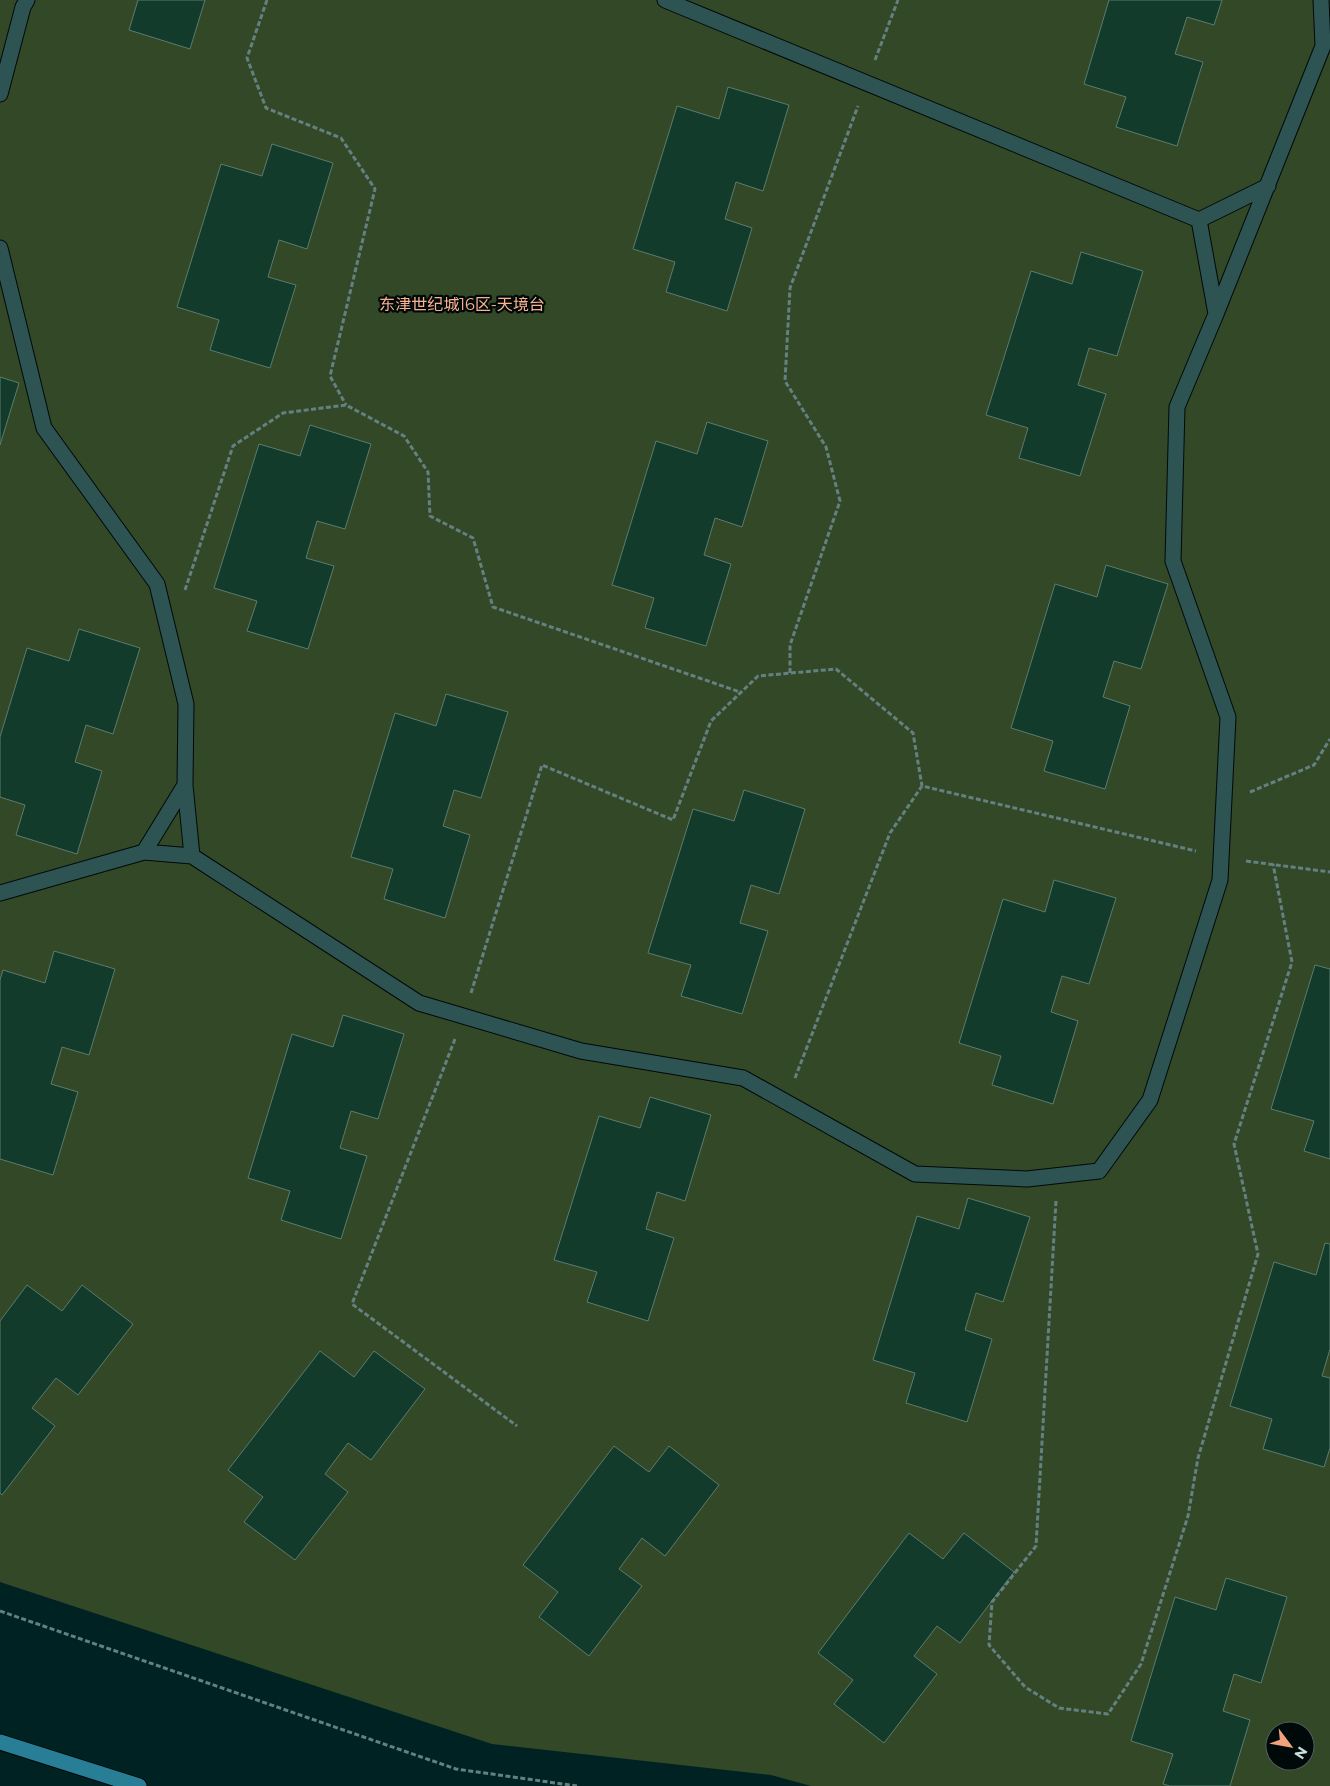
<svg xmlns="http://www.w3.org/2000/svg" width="1330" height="1786" font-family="Montserrat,'Noto Sans SC',sans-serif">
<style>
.green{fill:#324827;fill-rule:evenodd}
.building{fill:#123b2c;stroke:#5c7c6e}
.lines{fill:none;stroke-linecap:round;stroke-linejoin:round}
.minor-casing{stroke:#00090a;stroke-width:17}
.major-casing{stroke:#00090a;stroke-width:17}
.path{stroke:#658081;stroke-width:3;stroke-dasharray:5 2.5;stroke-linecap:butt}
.minor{stroke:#2e5353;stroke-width:15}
.major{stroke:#277e95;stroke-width:15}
.labels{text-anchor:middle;stroke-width:4.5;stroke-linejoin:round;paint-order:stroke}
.neighbourhood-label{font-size:16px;fill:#fcb18f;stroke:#000909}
</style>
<rect width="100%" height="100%" fill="#002223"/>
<path class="green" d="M0,0h1330v1786h-519l-40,-11 -279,-31 -492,-162zM1275,1731h30v30h-30z"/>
<path class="building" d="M138,0h67l-15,49 -61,-19z
M1109,0h113l-8,25 -27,-8 -12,37 28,8 -26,84 -61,-19 10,-30 -42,-13z
M728,87l61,18 -26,86 -27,-9 -11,37 27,9 -25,83 -61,-19 9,-30 -42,-13 44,-143 42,13z
M272,144l61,19 -26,86 -28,-9 -11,37 28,8 -26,83 -60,-18 9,-30 -42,-13 44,-143 41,12z
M1081,252l62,19 -26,85 -28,-8 -11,37 28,9 -26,82 -61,-18 9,-30 -42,-13 45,-144 41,13z
M0,377l19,6 -19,62z
M707,422l61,19 -26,86 -27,-9 -11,37 27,9 -25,82 -61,-18 9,-30 -42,-13 44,-144 41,13z
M310,425l61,19 -26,85 -28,-8 -11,37 28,8 -26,83 -61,-18 10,-30 -43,-13 45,-144 41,12z
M1106,565l62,19 -27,85 -27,-8 -11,36 27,9 -25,83 -61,-18 9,-30 -42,-13 44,-144 42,13z
M79,629l61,19 -27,86 -27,-9 -11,37 27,9 -25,83 -61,-19 9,-30 -25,-8v-60l27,-89 42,13z
M446,694l62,18 -27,86 -27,-8 -11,36 27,9 -25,83 -61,-19 9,-30 -42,-12 44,-144 41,13z
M744,790l61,19 -26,85 -28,-9 -11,38 28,8 -26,83 -61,-18 10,-31 -43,-12 45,-144 41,12z
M1054,880l62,18 -27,86 -27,-8 -11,36 27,9 -25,83 -61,-19 9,-29 -42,-13 44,-144 42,13z
M54,951l61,18 -26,86 -27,-8 -11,37 27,8 -25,83 -53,-16v-179l3,-10 42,13z
M1315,965l15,4v190l-26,-8 10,-30 -43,-12z
M343,1015l61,19 -26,85 -27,-8 -11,37 27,8 -26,83 -60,-19 9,-29 -42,-13 44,-144 41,13z
M650,1097l61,18 -26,86 -28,-9 -11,37 28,9 -26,83 -61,-19 10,-30 -43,-12 45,-144 41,12z
M968,1198l62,19 -27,85 -27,-9 -11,37 27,9 -25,83 -61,-19 9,-30 -42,-13 44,-144 42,13z
M1325,1243l5,1v105l-8,27 8,2v70l-6,19 -61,-18 9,-30 -42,-13 44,-144 42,13z
M27,1285l35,26 20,-26 51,39 -55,71 -22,-17 -24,30 23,18 -53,69 -2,-2v-172z
M320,1351l34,26 20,-26 51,38 -54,71 -23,-17 -23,31 23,18 -53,68 -51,-38 19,-25 -35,-27z
M614,1446l35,26 20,-26 50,39 -54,71 -23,-18 -23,31 23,17 -53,70 -50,-39 19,-25 -35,-27z
M909,1533l34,26 21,-26 50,39 -54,71 -23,-17 -23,30 23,18 -53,69 -50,-39 19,-24 -35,-27z
M1226,1578l61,19 -26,86 -27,-9 -11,37 27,9 -20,66h-60l-7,-2 10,-30 -42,-13 44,-144 41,13z"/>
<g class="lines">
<g class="minor-casing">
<path id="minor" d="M0,94l23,-87 4,-7
M1199,220l69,-34
M0,248l44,180 113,156 29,120 -1,81 7,71 227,147 162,48 162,27 172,96 112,5 72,-8 51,-71 70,-220 8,-163 -55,-156 4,-154 39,-93 -17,-94 -534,-220
M1216,314l107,-268 -2,-46
M144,852l48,4
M0,893l144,-41 41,-67"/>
</g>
<g class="major-casing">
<path id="major" d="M0,1742l139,44"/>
</g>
<path class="path" d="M267,0l-20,58 19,50 75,30 34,51 -45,187 16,29
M875,60l23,-60
M185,590l48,-144 50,-33 63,-8 58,31 24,36 2,44 43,22 20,69 247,85
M790,673v-28l50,-144 -14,-54 -41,-66 5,-93 68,-182
M1250,792l64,-27 16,-26
M1246,861l84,11
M471,993l71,-228 131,55 38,-99 47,-45 78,-7 77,64 9,53
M455,1039l-103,265 165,122
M795,1078l95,-245 32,-47 274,65
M1056,1201l-20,345 -44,56 -3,43 36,42 34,21 49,6 33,-50 47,-148 10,-58 60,-204 -24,-110 58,-182 -19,-98
M0,1611l456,158 121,17"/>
<use href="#minor" class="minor"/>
<use href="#major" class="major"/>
</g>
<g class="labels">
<g class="neighbourhood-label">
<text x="462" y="310">东津世纪城16区-天境台</text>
</g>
</g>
<g transform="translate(1290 1746) rotate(122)"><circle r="24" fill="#000909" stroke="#525f5f"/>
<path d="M0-4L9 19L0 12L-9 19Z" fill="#f1a17c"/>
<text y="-8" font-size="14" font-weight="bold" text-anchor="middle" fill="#cce0e0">N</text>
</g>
</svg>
